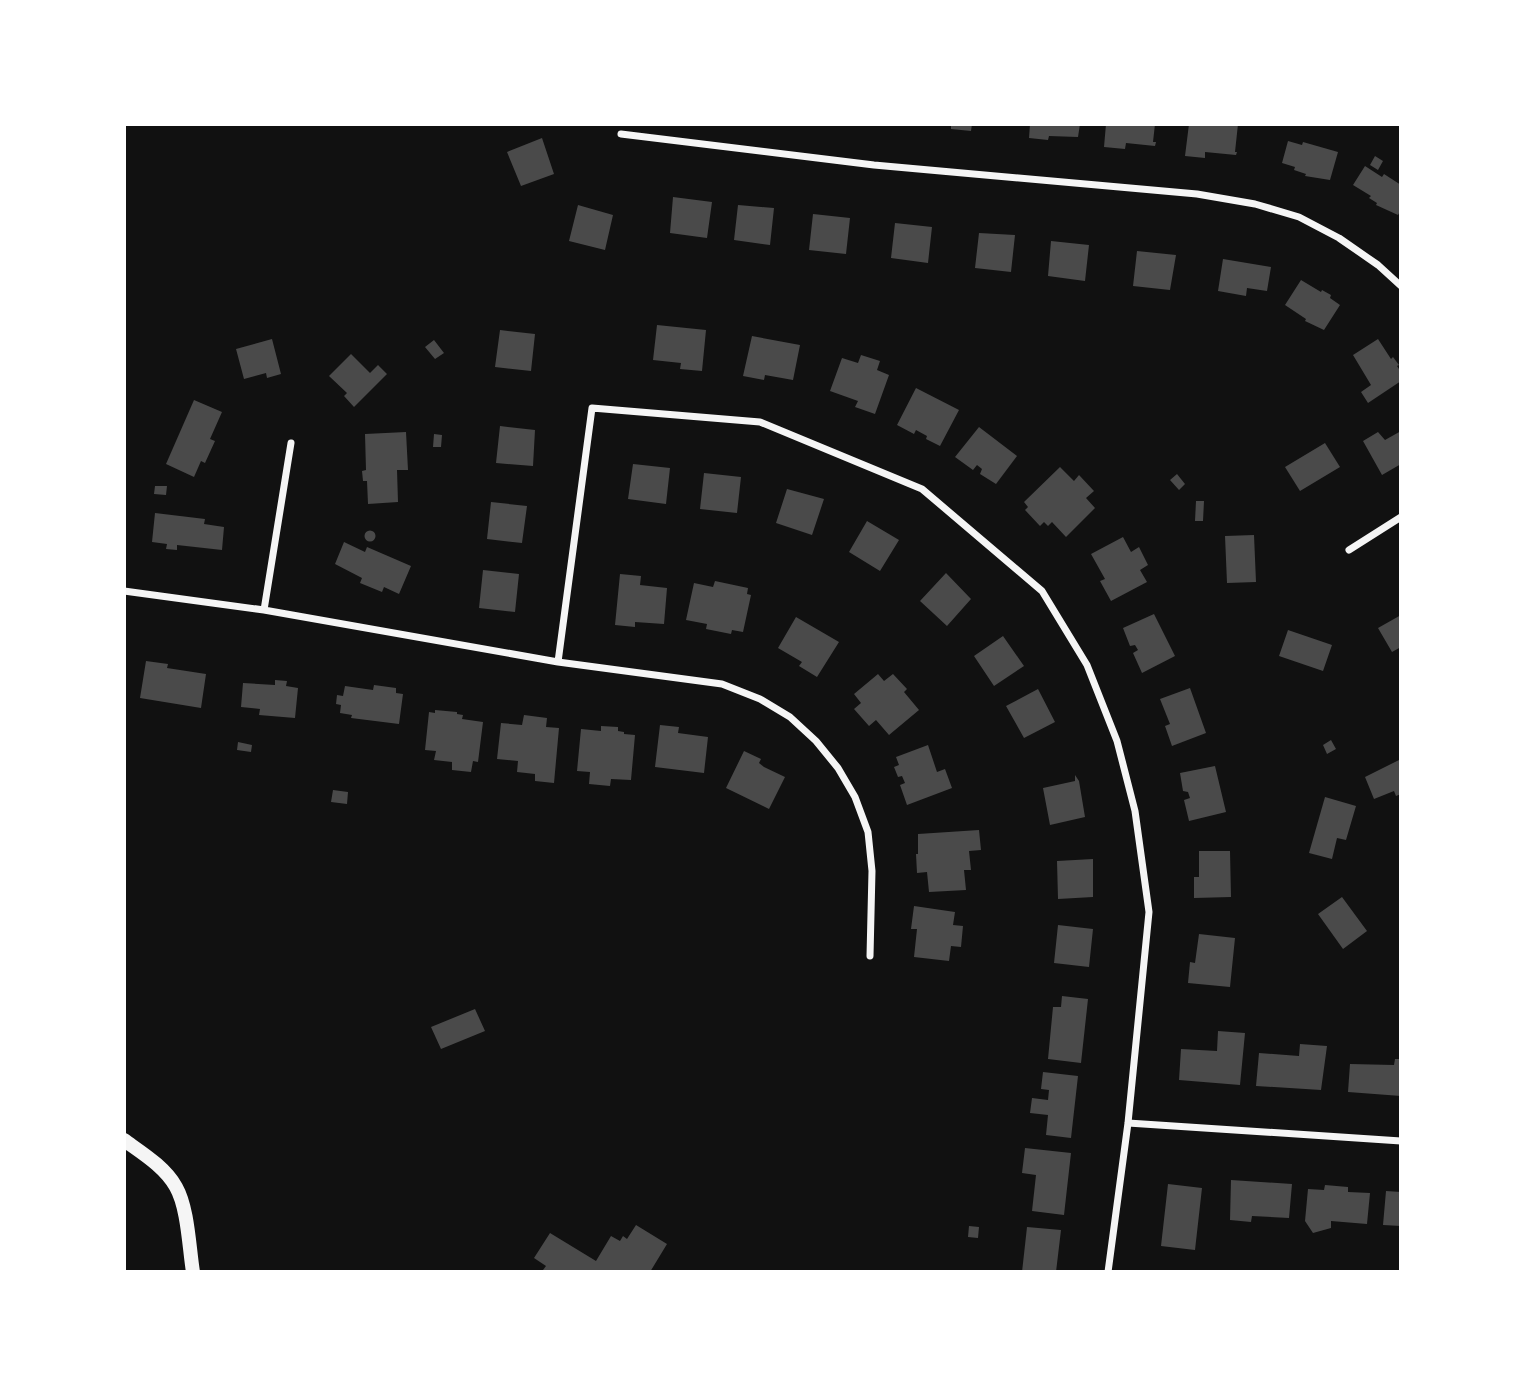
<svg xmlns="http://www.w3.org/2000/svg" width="1525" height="1396" font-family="Inter,sans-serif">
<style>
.building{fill:#4a4a4a}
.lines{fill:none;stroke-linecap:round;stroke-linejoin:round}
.minor{stroke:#f5f5f5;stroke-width:7}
.secondary{stroke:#f5f5f5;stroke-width:14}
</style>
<rect width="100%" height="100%" fill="#111"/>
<path class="building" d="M951,124h21l-1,7 -20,-2z
M1030,124h50l-2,13 -29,-1 -1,4 -19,-2z
M1106,124h49l-2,18h3l-1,4 -29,-3 -1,6 -21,-2z
M1189,124h49l-3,28h2l-1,3 -31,-3v6l-20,-2z
M542,138l12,36 -33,12 -14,-34z
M1288,141l14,4 1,-3 35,10 -8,28 -25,-4 1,-2 -12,-4 1,-3 -13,-4z
M1375,156l8,5 -5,9 -8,-5z
M1365,166l17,11 2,-3 17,11v25l-3,5 -22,-10 1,-2 -8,-5 2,-2 -18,-11z
M673,197l39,5 -5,36 -37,-5z
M578,205l35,10 -8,35 -36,-9z
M738,205l36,3 -4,37 -36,-5z
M813,214l37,4 -4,36 -37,-4z
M895,223l37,4 -4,36 -37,-5z
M979,233l36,2 -4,37 -36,-4z
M1051,241l38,4 -4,36 -37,-5z
M1137,251l39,4 -6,35 -37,-4z
M1223,259l48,8 -4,24 -20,-3 -1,8 -28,-5z
M1301,280l20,12 1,-2 9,5 -1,3 10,7 -16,25 -19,-9 1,-2 -21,-14z
M657,325l49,5 -4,41 -22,-2 1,-6 -28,-3z
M500,330l35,4 -4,37 -36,-4z
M752,336l48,9 -7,35 -28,-5 -1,5 -21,-4z
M272,339l9,35 -14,4 -1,-5 -22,6 -8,-30z
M1378,339l13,20 2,-2 6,8 -2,1 4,6v9l-33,22 -7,-11 10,-7 -18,-30z
M434,340l10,13 -9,6 -10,-12z
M351,354l19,19 8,-8 9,9 -33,33 -10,-11 3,-3 -18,-17z
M861,355l19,6 -3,9 12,5 -14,39 -20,-7 3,-6 -28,-10 12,-33 16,5z
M916,388l43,22 -19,36 -14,-7 1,-3 -11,-6 -2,4 -17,-9z
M194,400l28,12 -12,27 5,2 -10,22 -4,-2 -7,16 -28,-13z
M500,426l35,4 -2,36 -37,-3z
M979,427l38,29 -21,28 -16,-10 2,-5 -5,-4 -4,5 -18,-13z
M1401,431v33l-19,11 -19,-34 15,-9 7,8z
M406,432l2,38h-11l1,32 -30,2 -1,-23h-4l-1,-10 4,-1 -1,-36z
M434,434l8,1 -1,12h-8z
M1325,443l15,24 -40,24 -15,-24z
M633,464l37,4 -4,36 -38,-5z
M1060,467l14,14 5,-6 15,16 -8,7 9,10 -29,29 -14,-15 -4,4 -4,-4 -4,4 -15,-16 3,-3 -4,-5z
M704,473l37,4 -4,36 -37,-4z
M1177,474l8,10 -6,6 -9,-10z
M155,486h12l-1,9 -12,-1z
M787,489l37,10 -12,36 -36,-12z
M1196,501h8l-1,20h-8z
M491,502l36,4 -5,37 -35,-4z
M155,513l50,6 -1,5 20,3 -2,23 -45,-5v5l-11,-1 1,-5 -15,-2z
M867,521l32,19 -19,31 -31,-19z
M364.5 536a5.5 5.5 0 1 1 11 0a5.5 5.5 0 1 1-11 0Z
M1254,535l2,47 -29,1 -2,-47z
M1123,537l8,15 8,-5 9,18 -8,5 7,12 -36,19 -11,-20 5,-2 -14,-25z
M344,542l21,10 2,-5 44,19 -12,28 -15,-7 -2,5 -22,-9 2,-5 -27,-14z
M483,570l36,4 -4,38 -36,-4z
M946,573l25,26 -24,27 -27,-25z
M620,574l21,2 -1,9 27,3 -3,36 -29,-2v5l-20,-2z
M715,581l33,7 -1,6 4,1 -8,37 -11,-2 -1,4 -25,-5 1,-5 -21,-4 8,-37 19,4z
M1154,614l21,42 -33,17 -9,-20 5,-3 -3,-5 -5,1 -7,-18z
M1401,615v32l-9,5 -14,-24z
M796,617l43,25 -22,35 -18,-11 3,-4 -24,-14z
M1288,630l44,15 -9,26 -44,-15z
M1003,636l21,30 -30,20 -20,-30z
M146,661l22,3 -1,4 39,6 -5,34 -61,-10z
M878,674l6,7 9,-7 14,15 -3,3 15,18 -30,25 -13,-15 -7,6 -15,-17 7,-6 -7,-9z
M275,680l12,1 -1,5 12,2 -3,30 -36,-3 1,-6 -19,-2 2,-24 32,2z
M374,685l22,3v5l7,1 -4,30 -48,-6 1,-3 -12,-2 1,-8 -5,-1 1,-9 6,1 2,-10 28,4z
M1190,688l16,45 -34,13 -7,-20 5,-2 -10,-25z
M1038,689l17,33 -31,16 -18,-32z
M435,710l22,2v2l6,1 -1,4 21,3 -5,40 -5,-1 -2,11 -19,-2v-8l-18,-2 2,-9 -11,-1 4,-38 6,1z
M524,715l23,3 -1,9 13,1 -5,55 -19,-2v-7l-18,-2 1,-11 -21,-2 4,-36 21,2z
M660,725l19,2 -1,6 30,4 -4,36 -49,-6z
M601,726l17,1v4l6,1v2l11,1 -4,45 -20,-1 -1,7 -21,-2 1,-12 -13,-1 4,-42 20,2z
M1331,740l5,9 -9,5 -4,-9z
M238,742l14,3 -1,7 -14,-2z
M928,745l9,27 8,-3 7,19 -45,17 -7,-20 5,-2 -3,-7 -4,1 -4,-10 5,-2 -3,-8z
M744,751l17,8 -2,4 5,4 21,10 -16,32 -43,-21z
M1401,759v35l-5,2 -2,-5 -20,8 -9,-22z
M1215,766l11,46 -37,9 -5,-21 6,-2 -2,-6 -5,-1 -3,-18z
M1075,775l4,6 6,36 -35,8 -7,-37 32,-7z
M333,790l15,2 -1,12 -16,-2z
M1325,797l31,9 -10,34 -9,-2 -5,21 -23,-6z
M979,830l2,20 -12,1 2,19h-7l2,20 -37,2 -2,-20 -10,1 -1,-19h2v-20z
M1199,851h31l1,46 -37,1v-21h5z
M1093,859v38l-35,2 -1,-38z
M1342,897l25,34 -24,18 -25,-35z
M914,906l41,6 -2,13 10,1 -2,21 -10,-1 -2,15 -35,-4 3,-28h-6z
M1058,925l35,4 -4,38 -35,-4z
M1199,934l36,4 -5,49 -42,-4 2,-21 5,1z
M1062,996l26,3 -7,64 -33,-4 5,-52h8z
M475,1009l10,22 -44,18 -10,-22z
M1218,1031l27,2 -5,52 -61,-5 2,-31 36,2z
M1300,1044l27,2 -6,44 -65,-4 3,-33 40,3z
M1395,1059h6v37l-53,-4 2,-28 44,1z
M1043,1072l35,4 -7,62 -25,-3 2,-20 -18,-2 2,-15 16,2 1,-10 -8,-1z
M1025,1148l46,5 -7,62 -32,-4 4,-36 -14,-2z
M1231,1180l61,4 -3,34 -37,-2 -1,6 -21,-2z
M1168,1184l34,4 -7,62 -34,-4z
M1325,1185l23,2v5l22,1 -3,31 -36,-3v7l-18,5 -8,-12 3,-32 16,1z
M1386,1191l15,1v34l-18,-1z
M636,1225l31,19 -17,28h-105l-2,-2 3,-4 -12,-8 16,-25 46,28 15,-25 9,5 3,-5 4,3z
M969,1226l10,1 -1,11 -10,-1z
M1027,1227l34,3 -5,42h-34z"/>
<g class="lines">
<path class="minor" d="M621,134l253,31 323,29 58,10 44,13 40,21 39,27 23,21
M1349,550l52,-33
M124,591l140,19 294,52 164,22 38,15 30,18 26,24 22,27 17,29 13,35 4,39 -2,85
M264,610l27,-167
M558,662l34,-254 168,14 162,67 120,102 45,74 30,76 18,70 14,101 -21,211 -20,149
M1128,1123l273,18"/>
<path class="secondary" d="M124,1140c18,13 41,27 52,47 12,21 13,60 17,85"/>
</g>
<rect width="1525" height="1396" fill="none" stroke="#ffffff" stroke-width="252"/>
</svg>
